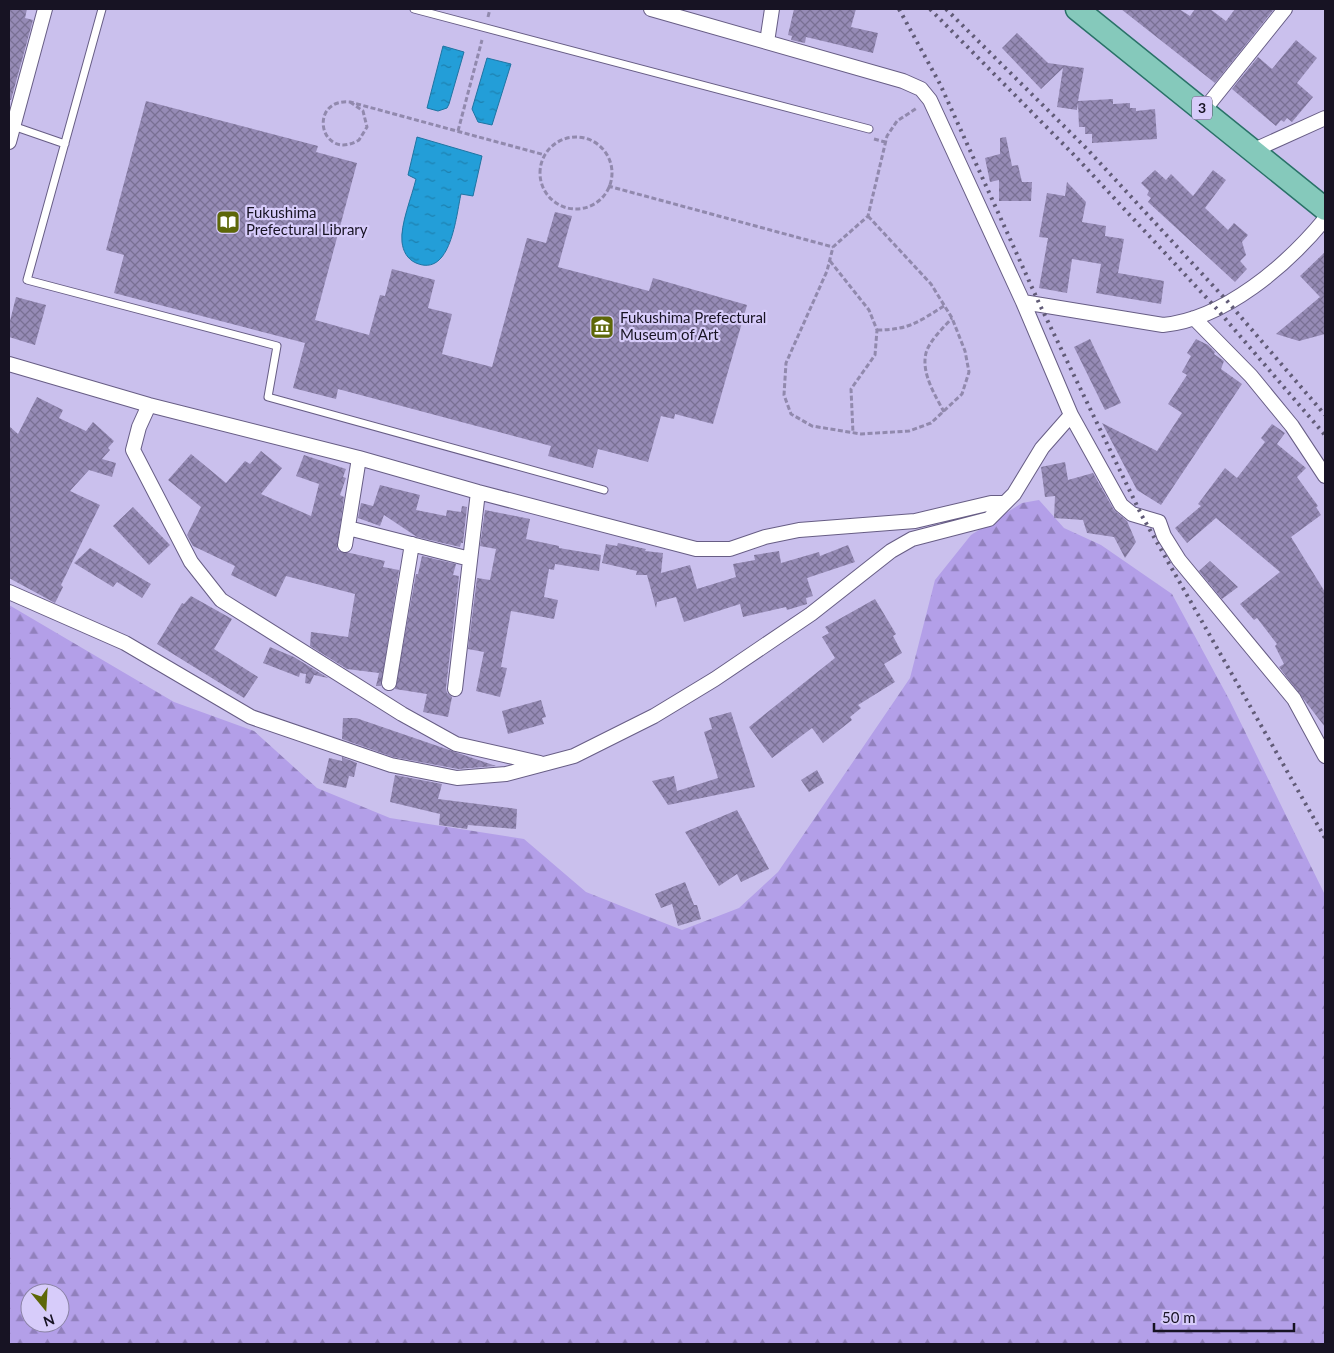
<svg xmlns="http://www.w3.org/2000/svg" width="1334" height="1353" font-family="Lato,sans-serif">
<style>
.forest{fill:url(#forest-firs);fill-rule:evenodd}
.water{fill:url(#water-ripples);stroke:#1f74a2}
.building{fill:url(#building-cross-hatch)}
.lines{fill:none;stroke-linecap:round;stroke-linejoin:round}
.lane-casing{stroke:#675d85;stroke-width:9}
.street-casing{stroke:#675d85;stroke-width:16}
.primary-casing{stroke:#2a7268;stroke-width:25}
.path{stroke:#9189ad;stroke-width:3;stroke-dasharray:5 2.5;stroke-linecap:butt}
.lane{stroke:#fff;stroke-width:7}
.street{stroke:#fff;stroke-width:14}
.primary{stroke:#85c9bb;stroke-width:22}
.rail{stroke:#615b77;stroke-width:4;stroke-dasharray:2.5 5;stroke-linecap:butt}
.labels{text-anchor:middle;stroke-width:4.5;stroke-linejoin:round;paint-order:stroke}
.shield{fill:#d7ccfa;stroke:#514a64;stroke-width:1}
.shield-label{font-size:14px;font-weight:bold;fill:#171323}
.poi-label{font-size:15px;fill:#171323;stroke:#d7ccfa;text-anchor:start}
</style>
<defs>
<pattern id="forest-firs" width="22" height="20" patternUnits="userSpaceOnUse" patternTransform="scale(1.25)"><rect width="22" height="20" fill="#b39fe8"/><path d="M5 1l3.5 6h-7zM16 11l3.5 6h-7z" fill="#9180bc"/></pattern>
<pattern id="water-ripples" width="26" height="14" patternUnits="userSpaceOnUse" patternTransform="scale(1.25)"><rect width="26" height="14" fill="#239ed8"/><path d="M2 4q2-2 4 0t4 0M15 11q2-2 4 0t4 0" fill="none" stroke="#1d80af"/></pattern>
<pattern id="building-cross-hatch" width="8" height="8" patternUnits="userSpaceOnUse" patternTransform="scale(1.25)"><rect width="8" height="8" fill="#968bb6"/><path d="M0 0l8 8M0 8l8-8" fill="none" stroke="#797094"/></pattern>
</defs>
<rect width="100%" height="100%" fill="#cac0ed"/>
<path class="forest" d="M1039,500l25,28 37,17 71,49 58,107 95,194v449h-1316v-739l165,97 80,29 63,57 73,30 134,21 62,53 96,38 57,-22 39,-36 132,-194 25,-98 36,-45 51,-32zM30,1293h30v30h-30z"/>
<path class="water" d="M443,46l21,6 -15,52 -2,4 -9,3 -11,-3z
M487,58l24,6 -19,61 -14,-3 -6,-13z
M417,137l65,19 -9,40 -12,-2c-5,22 -10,84 -45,69 -9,-4 -13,-12 -14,-21 -2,-17 10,-46 14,-63l-8,-4z"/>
<path class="building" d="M9,9h18l-2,9 8,2 -22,80h-2z
M794,9h62l-5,18 27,6 -5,20 -67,-16 -1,6 -14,-3 1,-4 -4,-1z
M1121,9h58l11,7 5,-7h15l16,12 9,-12h39l-59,74z
M1017,33l31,30 36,5 -6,33 35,-2v5l17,-1v5h6v3l19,-2 2,30 -65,4v-9h-7v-7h-6l-1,-24 -1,7 -20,-3 6,-39 -22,21 -39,-41z
M1296,40l21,18 -20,25 16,14 -21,25 -5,-4 -3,4 -3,-2 -5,6 -44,-37 26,-32 14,12z
M146,101l172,45 -2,6 41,11 -42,157 54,15 11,-40 5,1 7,-27 43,11 -7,28 24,6 -10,40 50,13 35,-129 19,5 9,-31 17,4 -14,51 91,24 4,-13 94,27 -34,119 -38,-10 -1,5 -13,-3 -13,46 -50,-13 -5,19 -45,-12 3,-10 -213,-57 -2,10 -43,-11 12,-45 -191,-50 10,-38 -18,-5z
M1006,137l6,29 6,-1 4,17h10l-1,19h-32v-21l-9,2 -5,-24 15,-4v-16z
M1155,170l11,10 5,-6 22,22 20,-26 13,10 -21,28 23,22 6,-7 14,12 -6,7 4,13 -6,6 7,8 -12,13 -87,-80 3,-4 -4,-3 2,-4 -8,-8z
M1067,182l19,20 -4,20 24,4 -1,10 19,3 -6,34 46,8 -3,23 -65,-11 5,-29 -29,-5 -5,34 -28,-5 9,-50 -9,-1 8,-44 18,3z
M1325,252v82l-26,7 -23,-7 44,-37 -20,-21z
M16,297l30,8 -11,40 -26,-8v-12z
M1090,339l31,64 -16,7 -31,-63z
M1196,339l12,6 7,7 -1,2 10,7 -3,8 21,15 -81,121 -24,-15 -35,-67 55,28 25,-38 -14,-9 19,-29 -5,-3 9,-16 -4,-3z
M37,397l26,13 -4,8 27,13 7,-9 21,19 -6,7 2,2 -8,9 14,4 -4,14 -23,-7 -19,21 30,14 -39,80 2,2 -8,16 -46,-25v-152l9,8z
M1272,424l13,9 -8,11 29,24 -9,9 21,29 -2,1 5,8 -30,22 34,55v135l-46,-60 5,-3 -9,-18 2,-2 -20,-26 -3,2 -14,-16 40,-32 -64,-54 -29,25 -12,-15 26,-22 -3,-2 27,-36 12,10 28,-36 -4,-4z
M261,451l21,17 -21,26 50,22 8,-32 -23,-8 8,-21 42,14 -3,8 3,1 -6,17 4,2 -7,53 48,11 -2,6 16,3 -18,116h-5l3,-13 -32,-4 -37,-23 1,-14 37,5 7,-43 -69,-18 -10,21 -45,-22 4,-9 -42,-20 -6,-11 14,-28 -33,-27 23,-26 35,29 19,-22 5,3z
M1065,462l3,18 25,-7 21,37 13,11 9,21 -11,16 -11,-21 -27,-4 -4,-13 -29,-2 1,-22 -10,1 -4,-30z
M380,485l40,10 -4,15 30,6 1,-6 14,2 1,-6 5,1 -4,36h-2l-1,4 -43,-10 -33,-22 -4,11 -22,-8 3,-15 12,3z
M133,507l37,38 -21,20 -36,-39z
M485,510l45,9 -4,20 33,7v2l42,7 -2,16 -44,-7 -1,6 -5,-1 -5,28 14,3 -4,19 -43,-8 -10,56 6,1 -7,29 -24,-6 8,-39 -16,-3 9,-71 13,2 6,-31 -16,-3z
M618,543l28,6 -1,2 18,2 -2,20 29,-8 7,24 39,-12 -3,-13 22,-4 -1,-5 25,-4 2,12 38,-11 1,4 28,-11 7,17 -48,16 6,18 -7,2 1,6 -20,6 -1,-3 -43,10 -3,-13 -56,18 -8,-25 -19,5 -1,6 -9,-33h-11l1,-4 -35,-8 4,-19 11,2z
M90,548l61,36 -9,14 -25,-16 -4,5 -39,-24z
M422,556l34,8 -3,11 6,1 -13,112 1,5 5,4 -4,20 -25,-5 4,-18 -32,-5 21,-115h2z
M1210,561l28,26 -16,12 -23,-28z
M191,596l41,23 -18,30 44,28 -14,21 -87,-54 25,-41 2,1z
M875,599l21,35 -3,2 9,17 -18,11 11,18 -37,23 3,3 -11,9 2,3 -29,23 -11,-15 -40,30 -23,-31 86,-69 -13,-21 7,-4 -4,-6z
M270,647l24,10 34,21 -14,-3 -4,9 -5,-1 1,-9 -6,-1 -1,4 -36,-14z
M541,700l5,17 -4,1 2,6 -36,10 -6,-23z
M731,712l24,75 -87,18 -16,-24 22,-5 3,15 41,-13 -14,-46 8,-3 -3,-11z
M343,718h13l140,48 -38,3 -65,-12 -51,-18z
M342,757l15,6 -3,14 -5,-1 -3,12 -23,-5 6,-25 13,3z
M817,770l7,13 -15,9 -8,-12z
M395,775l47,9 -4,15 79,10 -1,20 -48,-4 -1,4 -28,-4 1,-11 -50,-12z
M737,810l32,59 -28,13 -4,-8 -18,12 -34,-54z
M685,882l9,23h3l4,14 -23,7 -6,-22 -11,4 -6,-14z"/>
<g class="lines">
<g class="lane-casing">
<path id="lane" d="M102,9l-75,271 250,66 -9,51 336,93
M414,9l455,120
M13,126l52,18"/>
</g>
<g class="street-casing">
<path id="street" d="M651,9l252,72 18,8 9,11 93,202 48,113 50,90 11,9 27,8 5,14 15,24 115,139 31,57
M767,42l5,-33
M1204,110l81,-101
M9,142l36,-133
M1252,151l73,-33
M1023,302l140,23c62,-6 124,-60 162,-106
M1194,318l57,58 41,50 33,50
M9,364l140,41 210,53 119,34 218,57h34l35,-12 34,-7 116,-9 76,-18h14
M149,405l-10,22 -6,23 58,112 30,38 181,114 54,30 84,19
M348,528l122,31
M345,545l14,-87
M9,592l116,51 126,74 140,48 66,13 49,-4 68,-18 80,-40 61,-37 96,-65 80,-63 21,-12 77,-20 25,-25 28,-46 29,-33
M389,683l23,-139
M455,689l23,-197"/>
</g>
<g class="primary-casing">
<path id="primary" d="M1077,9l248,200"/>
</g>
<path class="path" d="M488,17l2,-8
M350,102l13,9 4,16 -8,13c-39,23 -52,-42 -9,-38l195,53
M458,131l24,-91
M540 173a36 36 0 1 1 72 0a36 36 0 1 1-72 0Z
M874,139l11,3
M608,186l225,61
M868,216l63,68 21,34 13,33 4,21 -7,22 -31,29 -22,8 -48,3 -49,-8 -21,-12 -7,-19 2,-32 41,-92 6,-24 35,-31 19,-80 10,-15 20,-13
M830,261l39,49 8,20 -2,25 -24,34 2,44
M877,330c32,0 41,-8 67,-24
M944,412c-9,-17 -23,-39 -18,-59 3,-12 18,-26 26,-35"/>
<use href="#lane" class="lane"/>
<use href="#street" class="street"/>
<use href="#primary" class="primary"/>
<path class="rail" d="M899,9l41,75 99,219 103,213 183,322
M930,9l147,149 139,150 109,127
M946,9l142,141 140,152 97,113"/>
</g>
<defs>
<g id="library-square" transform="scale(1.25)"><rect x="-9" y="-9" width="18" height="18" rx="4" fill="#5d6708" stroke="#d7ccfa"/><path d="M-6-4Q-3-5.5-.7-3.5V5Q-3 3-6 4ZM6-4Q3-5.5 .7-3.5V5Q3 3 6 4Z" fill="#fff"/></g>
<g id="museum-square" transform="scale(1.25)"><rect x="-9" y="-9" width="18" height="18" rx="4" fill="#5d6708" stroke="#d7ccfa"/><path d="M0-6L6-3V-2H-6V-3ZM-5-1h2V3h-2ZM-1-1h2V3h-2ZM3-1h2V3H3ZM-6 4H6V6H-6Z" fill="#fff"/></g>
</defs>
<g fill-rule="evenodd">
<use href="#library-square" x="228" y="222"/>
<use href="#museum-square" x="602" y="327"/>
</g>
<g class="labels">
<rect class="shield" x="1192" y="96.5" width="20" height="23" rx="4"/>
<g class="shield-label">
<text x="1202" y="113">3</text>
</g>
<g class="poi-label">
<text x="246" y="218">Fukushima<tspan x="246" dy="17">Prefectural Library</tspan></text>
<text x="620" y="323">Fukushima Prefectural<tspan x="620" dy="17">Museum of Art</tspan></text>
</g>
</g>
<rect width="1334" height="1353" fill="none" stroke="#171323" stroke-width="20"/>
<g transform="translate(45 1308) rotate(162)"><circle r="24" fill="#d7ccfa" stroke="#8a82a4"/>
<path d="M0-4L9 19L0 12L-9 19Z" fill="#5d6708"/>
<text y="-8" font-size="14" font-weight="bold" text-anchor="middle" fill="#171323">N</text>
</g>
<path d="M1154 1323v8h140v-8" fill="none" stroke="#171323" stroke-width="2.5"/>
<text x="1162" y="1323" font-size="15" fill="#171323" stroke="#d7ccfa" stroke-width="4" paint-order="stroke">50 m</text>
</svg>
